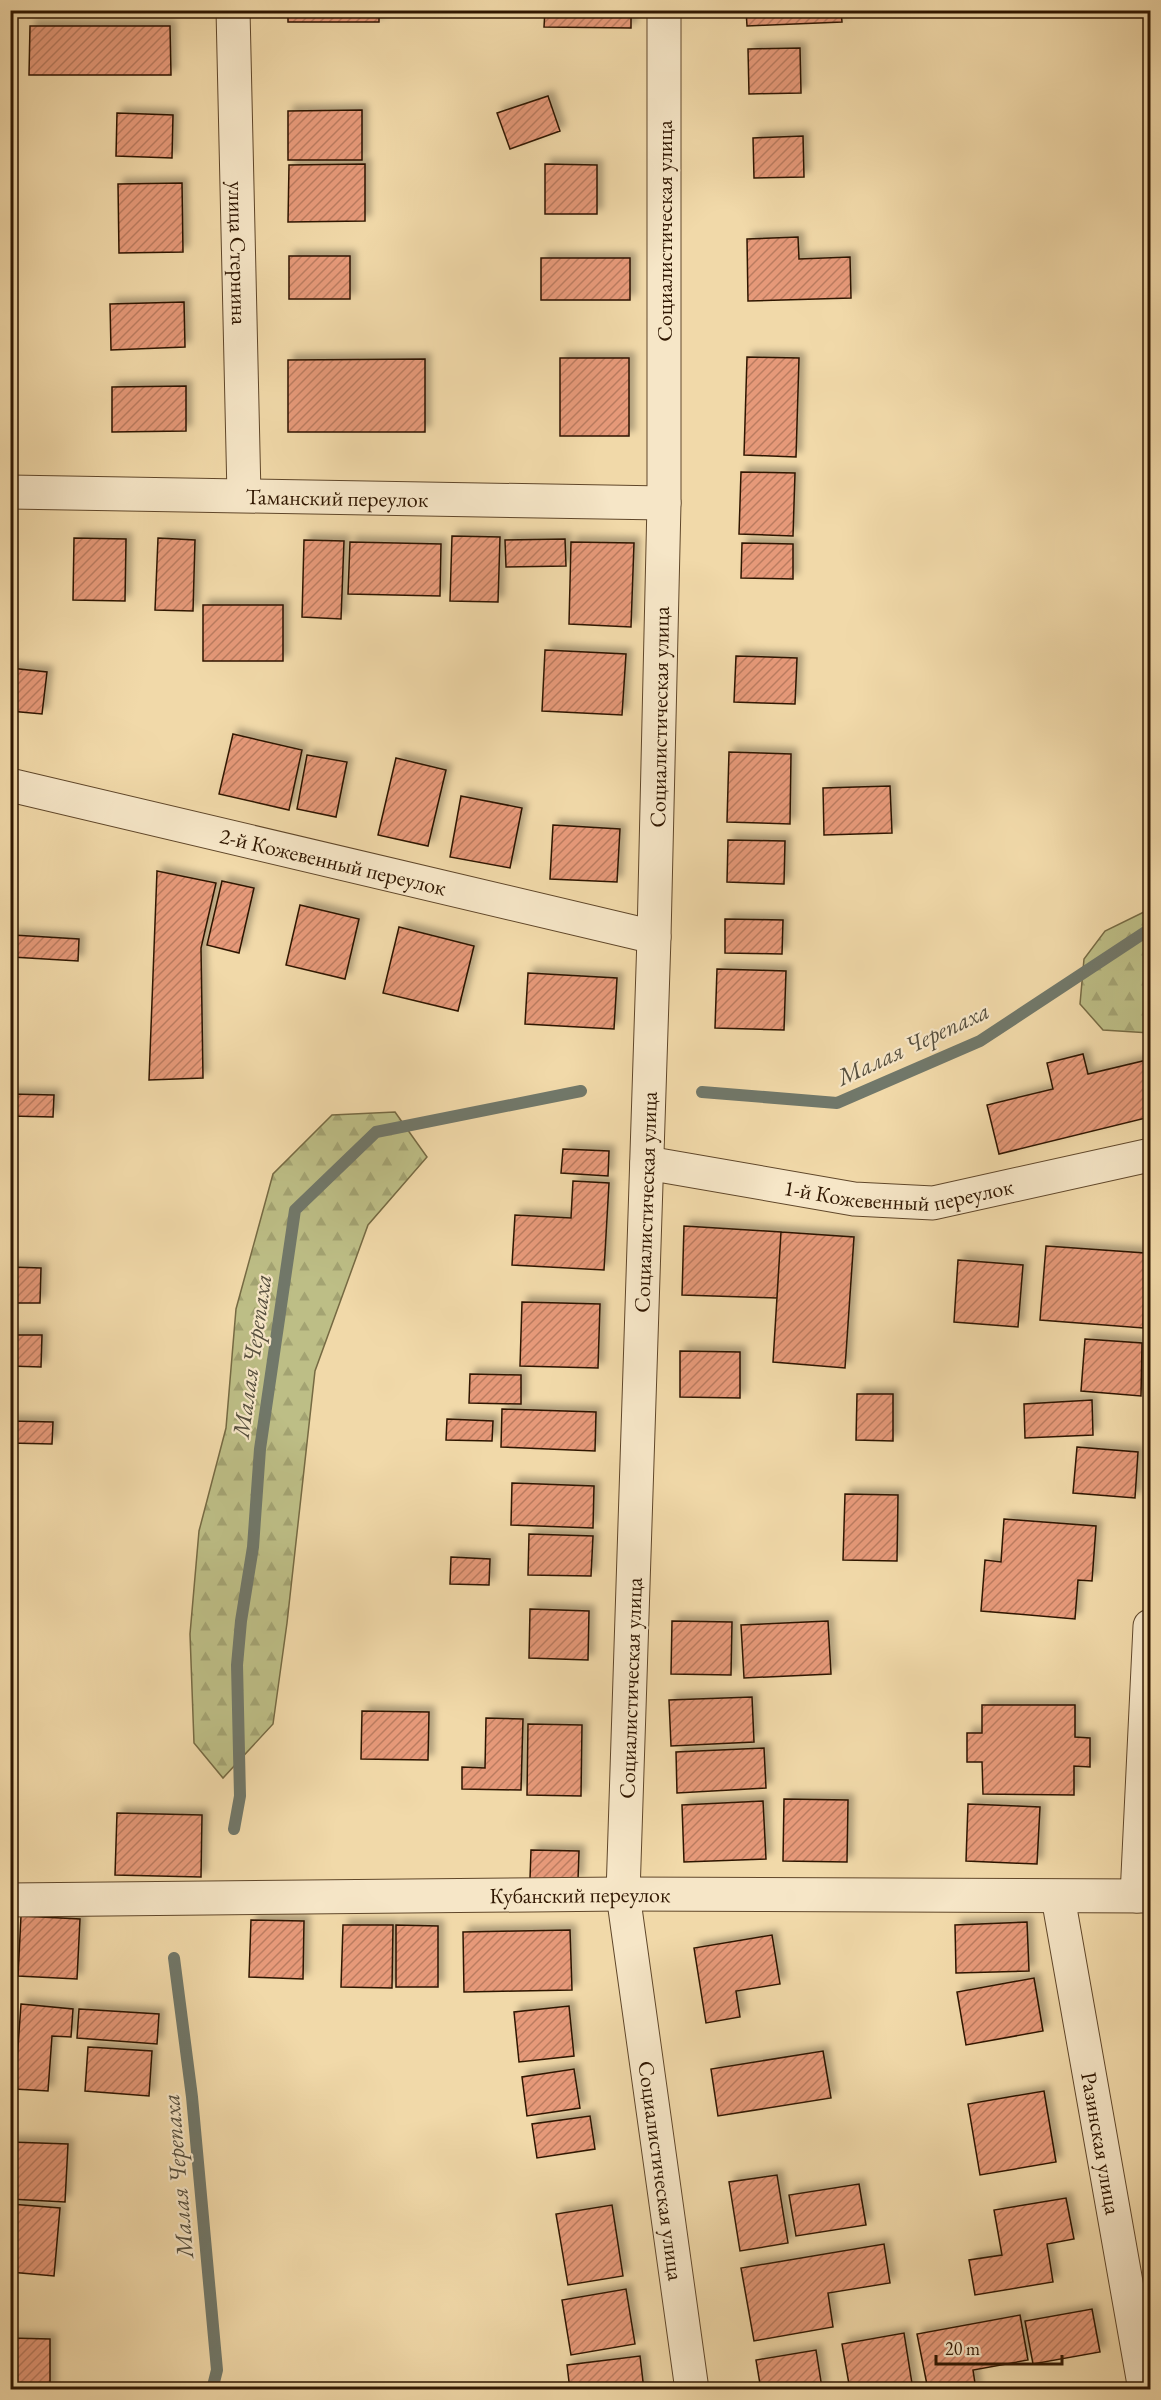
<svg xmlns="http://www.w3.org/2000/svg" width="1161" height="2400" font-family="'EB Garamond',serif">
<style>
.forest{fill:url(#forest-firs);stroke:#766a43;stroke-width:1.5}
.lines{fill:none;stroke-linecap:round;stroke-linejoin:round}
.stream{stroke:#71786a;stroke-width:12}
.building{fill:url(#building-hatch);stroke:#2f1600;stroke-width:1.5;filter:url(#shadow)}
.minor-casing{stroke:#60472a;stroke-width:35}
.tertiary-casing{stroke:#60472a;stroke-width:35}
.minor{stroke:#f6e6c7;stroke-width:33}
.tertiary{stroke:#f6e6c7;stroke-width:33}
.labels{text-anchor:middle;stroke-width:4.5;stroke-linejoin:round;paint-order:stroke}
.street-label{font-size:22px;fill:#2f1600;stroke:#f6e6c7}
.water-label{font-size:24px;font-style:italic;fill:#564f3e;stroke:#f6e6c7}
</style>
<defs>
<pattern id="forest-firs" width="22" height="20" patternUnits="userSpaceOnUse" patternTransform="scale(1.5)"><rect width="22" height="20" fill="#bdbe86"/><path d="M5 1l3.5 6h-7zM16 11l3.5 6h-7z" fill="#a3a372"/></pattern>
<pattern id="building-hatch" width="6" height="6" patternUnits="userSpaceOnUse" patternTransform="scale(1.5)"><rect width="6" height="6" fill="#e69979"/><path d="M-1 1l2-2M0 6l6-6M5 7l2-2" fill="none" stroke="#bb7c61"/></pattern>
<filter id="shadow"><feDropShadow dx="5.5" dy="-5.5" stdDeviation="3" flood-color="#0004"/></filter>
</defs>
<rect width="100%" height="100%" fill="#f1d9a9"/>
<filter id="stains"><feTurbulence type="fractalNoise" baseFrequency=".00333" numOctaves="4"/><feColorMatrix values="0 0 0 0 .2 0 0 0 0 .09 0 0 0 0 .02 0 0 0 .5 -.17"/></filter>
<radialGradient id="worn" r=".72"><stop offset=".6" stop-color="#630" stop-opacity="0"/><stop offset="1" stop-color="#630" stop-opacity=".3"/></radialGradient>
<path class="forest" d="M1150,909v124l-47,-3 -23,-26 4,-45 21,-28z
M395,1112l32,45 -59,68 -53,146 -28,252 -14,101 -50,54 -29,-35 -4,-109 9,-103 27,-103 10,-119 37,-135 59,-59z"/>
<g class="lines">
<path class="stream" d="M702,1092l135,11 143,-62 170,-112
M234,1829l6,-33 -3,-131 4,-44 12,-74 7,-98 35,-239 81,-78 205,-41
M174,1958l18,139 25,273 -5,20"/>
</g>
<path class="building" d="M288,10h91v12h-91z
M545,10h86v18l-87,-1z
M746,10h95l1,12 -95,4z
M30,26h140l1,49h-142z
M800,48l1,45 -52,1 -1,-45z
M548,96l12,35 -50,18 -13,-36z
M362,110v50h-74v-49z
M117,113l56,2 -1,43 -56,-2z
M803,136l1,41 -50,1 -1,-40z
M365,164v57l-77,1 1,-57z
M545,164l52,1v49h-52z
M182,183l1,69 -64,1 -1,-69z
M798,237l1,22 51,-2 1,41 -103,3 -1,-62z
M289,256h61v43h-61z
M541,258h89v42h-89z
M184,302l1,45 -74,3 -1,-46z
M747,357l52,1 -3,99 -52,-2z
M560,358h69v78h-69z
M425,359v73h-137v-72z
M186,386v45l-74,1v-45z
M741,472l54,1 -2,63 -54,-2z
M452,536l48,1 -2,65 -48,-1z
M74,538l52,1 -1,62 -52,-1z
M158,538l37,2 -2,71 -38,-1z
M565,539l1,27 -60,1 -1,-27z
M304,540l40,1 -3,78 -39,-2z
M350,542l91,2 -1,52 -92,-2z
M571,542l63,1 -3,84 -62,-3z
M742,543l51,1v35l-52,-1z
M203,605h80v56h-80z
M545,650l81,4 -4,61 -80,-4z
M736,656l61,2 -2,46 -61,-2z
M10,668l37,4 -5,42 -32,-3z
M233,734l69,16 -13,60 -70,-16z
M729,752l62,2 -1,70 -63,-2z
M307,755l40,7 -11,55 -39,-8z
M396,758l50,12 -18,76 -50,-11z
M890,786l2,47 -68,2 -1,-47z
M461,796l61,12 -12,60 -60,-11z
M553,825l67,4 -3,53 -67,-3z
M728,840l57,1 -1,43 -57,-2z
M157,871l59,12 -15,65 2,130 -54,2z
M222,881l32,7 -15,65 -32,-8z
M300,905l59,14 -14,60 -59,-14z
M725,919l58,1 -1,34 -57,-1z
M399,927l75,19 -16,65 -75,-18z
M13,935l66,4 -1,22 -66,-4z
M717,969l69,2 -2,59 -69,-2z
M528,973l89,5 -3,51 -89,-5z
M1083,1054l5,20 59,-14 3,12v45l-151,37 -12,-49 66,-16 -6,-26z
M10,1094l44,1 -1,22 -43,-1z
M563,1149l46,2 -1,25 -47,-3z
M573,1181l36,2 -5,87 -92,-5 3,-50 56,3z
M684,1226l97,6 -4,66 -95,-3z
M781,1232l73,5 -9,131 -72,-6z
M1046,1246l99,7 -2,75 -103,-8z
M958,1260l65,5 -5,62 -64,-5z
M10,1267l31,1 -1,35h-30z
M522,1302l78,2 -2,64 -78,-2z
M10,1335h32l-1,32 -31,-1z
M1085,1339l57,4 -1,53 -60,-5z
M680,1351l60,1v46l-60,-1z
M470,1374l51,1v29l-52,-1z
M857,1394h36v47l-37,-1z
M1092,1400l1,35 -68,3 -1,-34z
M502,1409l94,3 -1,39 -94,-4z
M447,1419l46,2 -1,20 -46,-1z
M10,1421l43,1 -1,22 -42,-1z
M1077,1447l61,5 -3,46 -62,-5z
M512,1483l82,3 -1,42 -82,-3z
M845,1494l53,1 -1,66 -54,-1z
M1004,1519l92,7 -4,55 -14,-1 -3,39 -94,-8 4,-51 16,2z
M529,1534l64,2 -2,40 -63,-1z
M451,1557l39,2 -1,26 -39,-1z
M530,1609l59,2 -1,49 -59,-2z
M672,1621l60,1 -1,53 -60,-1z
M828,1621l3,53 -87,4 -3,-53z
M752,1697l2,45 -83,4 -2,-46z
M982,1705h93v32l15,1v29l-16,-1v29l-91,-1 -1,-32h-15v-29h15z
M362,1711l67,1 -1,48 -67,-1z
M486,1718l37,1 -2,71 -59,-1v-22l23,1z
M528,1724l54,1 -1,71 -54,-1z
M764,1748l2,40 -89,5 -1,-41z
M784,1799l64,1 -1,62 -64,-1z
M763,1801l3,58 -82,3 -2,-57z
M968,1804l72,3 -3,57 -71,-3z
M117,1813l85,2 -1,62 -86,-2z
M531,1850l48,1 -1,29 -48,-1z
M21,1916l59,3 -3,60 -59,-3z
M251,1920l53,1 -1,58 -54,-2z
M1027,1922l2,49 -73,2 -1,-48z
M343,1925h50l-1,63 -51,-1z
M396,1925l42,1v61h-42z
M570,1930l2,60 -108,2 -1,-60z
M772,1935l8,49 -44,7 4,26 -34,6 -12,-75z
M1150,1949v40l-5,-39z
M1034,1978l9,53 -77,14 -9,-53z
M21,2004l52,5 -2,28 -19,-1 -4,55 -33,-2z
M569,2006l5,50 -55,6 -5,-50z
M79,2009l80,5 -2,30 -80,-6z
M88,2047l64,4 -3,45 -64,-5z
M823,2051l8,47 -113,18 -7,-47z
M574,2069l6,39 -53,8 -5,-39z
M1044,2091l12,71 -76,13 -12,-71z
M590,2116l5,33 -58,9 -5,-34z
M10,2142l58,2 -3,58 -55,-3z
M777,2175l11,68 -48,8 -11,-69z
M859,2184l7,41 -70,11 -7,-41z
M1066,2198l8,41 -27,5 6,38 -78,13 -6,-35 33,-5 -8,-45z
M10,2204l50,4 -6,68 -44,-4z
M612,2205l11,71 -55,9 -12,-71z
M884,2244l6,39 -62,10 5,34 -79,14 -13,-73z
M626,2289l9,55 -64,11 -9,-55z
M1092,2309l8,43 -67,12 -8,-43z
M1020,2315l8,45 -55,10 3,20h-48l-11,-56z
M904,2333l9,57h-63l-8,-46z
M10,2338l40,1v51h-40z
M816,2350l6,38 -61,2 -5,-30z
M640,2356l4,34h-74l-3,-25z"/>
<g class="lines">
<g class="minor-casing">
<g id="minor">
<path id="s1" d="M233,10l11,485"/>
<path id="s2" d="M10,492l654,11"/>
<path id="s3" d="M10,785l644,152"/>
<path id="s4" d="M647,1163l207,36 79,4 217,-48"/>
<path d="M1137,1896l13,-270"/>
<path id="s5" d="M1058,1897l87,493"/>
<path id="s6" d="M10,1900l613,-6 527,2"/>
</g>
</g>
<g class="tertiary-casing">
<g id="tertiary">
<path id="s7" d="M664,10v493l-10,434 -31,957 69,496"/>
</g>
</g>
<use href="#minor" class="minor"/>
<use href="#tertiary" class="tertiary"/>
</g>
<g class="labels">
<g class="street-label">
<text transform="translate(664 231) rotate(-90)" y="8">Социалистическая улица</text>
<text dy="8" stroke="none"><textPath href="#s1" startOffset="243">улица Стернина</textPath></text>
<text dy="8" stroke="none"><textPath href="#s2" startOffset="327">Таманский переулок</textPath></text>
<text transform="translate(659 717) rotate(-89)" y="8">Социалистическая улица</text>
<text dy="8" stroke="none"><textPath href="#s3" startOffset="332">2-й Кожевенный переулок</textPath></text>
<text dy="8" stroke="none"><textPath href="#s4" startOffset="255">1-й Кожевенный переулок</textPath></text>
<text transform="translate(645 1202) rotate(-88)" y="8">Социалистическая улица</text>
<text transform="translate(630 1688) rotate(-88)" y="8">Социалистическая улица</text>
<text dy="8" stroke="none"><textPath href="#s6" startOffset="570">Кубанский переулок</textPath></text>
<text dy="8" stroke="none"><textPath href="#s5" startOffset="250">Разинская улица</textPath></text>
<text dy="8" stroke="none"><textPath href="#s7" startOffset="2164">Социалистическая улица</textPath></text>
</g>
<g class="water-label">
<text transform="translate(913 1044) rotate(-25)" y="8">Малая Черепаха</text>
<text transform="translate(252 1356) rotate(-82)" y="8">Малая Черепаха</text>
<text transform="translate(178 2176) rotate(-95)" y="8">Малая Черепаха</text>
</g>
</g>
<rect width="1161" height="2400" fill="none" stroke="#f1d9a9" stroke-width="36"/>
<rect x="12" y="12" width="1137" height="2376" fill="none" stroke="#2f1600" stroke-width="3"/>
<rect x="18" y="18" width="1125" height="2364" fill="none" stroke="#2f1600" stroke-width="1.5"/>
<path d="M936 2355v9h126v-9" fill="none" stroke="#2f1600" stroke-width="3"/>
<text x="945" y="2355" font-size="18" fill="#2f1600" stroke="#f6e6c7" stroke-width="4.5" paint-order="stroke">20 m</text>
<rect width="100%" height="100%" filter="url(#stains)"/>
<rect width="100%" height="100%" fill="url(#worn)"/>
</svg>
